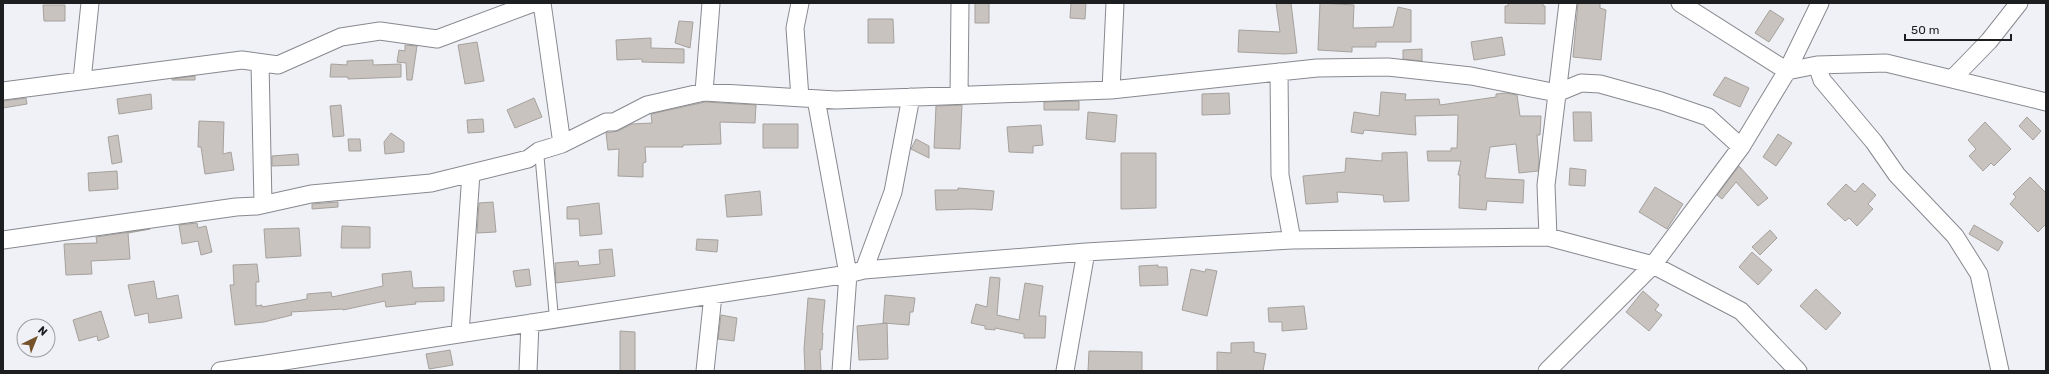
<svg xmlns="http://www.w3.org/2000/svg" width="2049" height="374" font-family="Rubik,sans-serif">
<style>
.building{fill:#c8c3be;stroke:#a6a19c}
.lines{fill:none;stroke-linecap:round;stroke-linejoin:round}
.service-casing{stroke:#88898f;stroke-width:10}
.minor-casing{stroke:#88898f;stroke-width:19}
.service{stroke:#fff;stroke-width:8}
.minor{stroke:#fff;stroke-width:17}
</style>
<rect width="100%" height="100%" fill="#eff1f7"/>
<path class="building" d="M975,3h14v20h-14z
M1071,3h15l-1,16 -15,-1z
M1276,3h15l6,50 -12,1 -47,-2 1,-22 41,2z
M1320,3l34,2 -1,23 40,-1 5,-20 13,3v32h-35v5h-24v5l-34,-2z
M1508,3h35v3h2v18l-40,-1v-17h3z
M1578,3h22v5l6,2 -5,50 -28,-3z
M43,5h22v16h-21z
M1770,10l14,9 -15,23 -14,-9z
M868,19h25l1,24h-26z
M679,21l14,1 -3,26 -15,-5z
M1502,37l3,18 -31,5 -3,-18z
M651,38v10l33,1v14l-42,-1v-3l-25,1 -1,-20z
M477,42l7,39 -19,3 -7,-39z
M405,45l12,1 -5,34h-5l-1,-17 -9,-1 2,-12 6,1z
M1422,49v12l-19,-2v-9z
M373,60v5l28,-1v13l-53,2v-2h-18l1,-13 16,1v-4z
M195,76v4h-23v-1z
M1725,77l24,11 -9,19 -27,-12z
M1381,92l25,2 -1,6 34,-1 1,6 56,-8v-3l10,-1 11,2 3,21h21l-1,19h-3l2,26 -1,10 -19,2 -3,-29 -26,3 -5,31 39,2 -1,23 -36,-2 -1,9 -27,-2 1,-33h-2l3,-14h-33l-1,-10h24v-3h6l1,-33 -43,1 1,19 -52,-5 -1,4 -12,-2 3,-20 25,4z
M1229,93l1,21 -28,1v-21z
M151,94l1,15 -33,5 -2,-15z
M26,98l1,6 -24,4v-7z
M534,98l8,19 -27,11 -8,-18z
M1079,101v9h-35v-8z
M705,102l51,3 -1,18 -35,-1 1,22 -38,1v2h-38l1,15 -3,1v14l-25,-1 1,-27 -11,1 -2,-17 12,-2 14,-7 20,-1 -1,-9z
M341,105l3,31 -11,1 -3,-31z
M962,105l-2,44 -26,-1 2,-42z
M1088,112l29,3 -2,27 -29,-3z
M1573,112h18l1,29h-18z
M2027,117l14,14 -8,9 -14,-14z
M483,119l1,13 -16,1 -1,-13z
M199,121l25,1 -1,32 8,-2 3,18 -29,4 -4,-27h-3z
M1985,122l26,27 -17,17 -3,-3 -8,8 -14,-15 7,-7 -8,-9z
M763,124h35v24h-35z
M1041,125l2,20 -10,1v7l-24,-1 -2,-25z
M391,133l13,9v10l-19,2 -1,-12z
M1778,134l14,9 -16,23 -13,-9z
M118,135l4,27 -10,2 -4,-27z
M348,139h12l1,12h-12z
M916,139l13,7v12l-18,-9z
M1407,152l2,49 -25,1 -1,-7 -46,-3 1,10 -32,2 -3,-28 42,-4 1,-14 36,3v-8z
M1121,153h35v55l-35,1z
M298,154l1,11 -27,1v-10z
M1739,166l29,32 -10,8 -22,-24 -14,17 -5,-4z
M1570,168l16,2 -1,16 -16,-1z
M117,171l1,18 -29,2 -1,-18z
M2030,177l16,16v31l-8,8 -28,-28 6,-7 -3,-3z
M1863,183l13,12 -8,9 5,5 -16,17 -8,-8 -4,3 -18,-17 19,-20 9,8z
M1655,187l28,17 -16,25 -28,-17z
M958,188l36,3 -2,19 -20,-1 -36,1 -1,-20h23z
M760,191l2,24 -35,2 -2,-22z
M338,202v5l-26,2v-5z
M493,202l3,30 -19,1 2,-30z
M599,203l3,31 -22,2 -1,-17h-12v-12z
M197,223l1,5 8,-2 6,26 -11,3 -3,-14 -16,3 -3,-19z
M1974,225l29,17 -5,9 -29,-17z
M342,226l28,1v21h-29z
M299,228l2,28 -35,2 -2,-29z
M150,229l-22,4 2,26 -39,2 1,13 -26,1 -2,-31 33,-1 -1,-6z
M1770,230l7,8 -17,17 -8,-8z
M697,239l21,1 -1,12 -21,-2z
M612,249l3,27 -59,7 -1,-20 23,-2 1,5 21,-2 -1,-14z
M1752,252l20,18 -14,15 -19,-18z
M257,264l2,18h-3v24l6,-1v2l45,-8v-5l24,-2 1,5 51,-11 -1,-12 29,-3 2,17 31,-1v14l-29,1 1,2 -30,3 -1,-6 -42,9v-1l-52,3 1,3 -28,7 -29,3 -5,-40h4l-1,-20z
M1158,265v2h9l1,18 -28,1 -1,-20z
M529,269l2,16 -15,2 -3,-16z
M1191,269l14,3 1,-3 11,2 -10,45 -25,-6z
M990,277l10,1 -3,37 22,5 6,-37 18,3 -4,30h7l-1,22h-21v-4l-29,-6v2l-10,-1v-3l-14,-3 5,-19 11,3z
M154,281l3,18 21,-4 4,23 -33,5 -1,-10 -13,3 -7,-31z
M1816,289l25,24 -15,17 -26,-24z
M1643,291l16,14 -4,5 7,5 -13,16 -23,-19z
M885,295l30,3 -2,14h-3l-1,13 -26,-2z
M808,298l17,2 -3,33h1l-1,17 -2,-1 1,22h-16l-1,-22z
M1304,306l3,23 -25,2v-9h-13l-1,-14z
M101,311l8,26 -11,4 -1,-5 -18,5 -6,-21z
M721,315l16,3 -3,23 -16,-2z
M887,323l1,36 -29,1 -2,-34z
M620,331l15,1v39h-15z
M1254,342v10l12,2 -3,17h-46v-19l14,1v-10z
M450,350l3,15 -24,4 -3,-15z
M1089,351l53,1v19h-54z"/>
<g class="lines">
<g class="service-casing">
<path id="service" d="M539,151l15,167"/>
</g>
<g class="minor-casing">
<path id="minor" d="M542,3l20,141
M800,3l-5,25 5,70
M1680,3l107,68 30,-6 69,-2 160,39
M260,63l3,141
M1817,65l5,15 52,62 23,33 58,61 24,38 21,97
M1279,72l1,103 12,65
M1953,78l36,-37 30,-38
M82,80l8,-77
M1111,90l4,-87
M3,91l239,-31 36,5 63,-28 39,-6 57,8 96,-36
M704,92l7,-89
M959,95l1,-92
M1548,237l-2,-52 22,-182
M3,240l233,-33 21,-1 54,-12 120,-11 97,-24 11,-8 23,-7 44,-22h8l33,-17 57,-13 132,8 219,-8 56,-2 206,-22 71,-1 83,9 86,17 24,-10 19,1 61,17 47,16 33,30
M864,270l29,-78 18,-95
M460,334l11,-161
M220,371l628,-97 -32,-175
M528,371l2,-48
M705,371l8,-76
M841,371l7,-97 16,-4 222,-18 206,-12 256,-3 105,28 88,46 57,60
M1065,371l21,-119
M1547,371l106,-106 88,-118 46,-76 33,-68"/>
</g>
<use href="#service" class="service"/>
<use href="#minor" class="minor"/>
</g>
<rect width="2049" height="374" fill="none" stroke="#1d1e20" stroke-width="8"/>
<g transform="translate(36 338) rotate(43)"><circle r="19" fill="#eff1f7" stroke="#9b9da1"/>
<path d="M0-3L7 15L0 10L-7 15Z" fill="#75522a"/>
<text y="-6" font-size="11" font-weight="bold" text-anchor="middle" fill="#1d1e20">N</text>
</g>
<path d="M1905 34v6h106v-6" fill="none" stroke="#1d1e20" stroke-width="2"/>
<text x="1911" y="34" font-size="12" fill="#1d1e20" stroke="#eff1f7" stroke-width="3" paint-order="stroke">50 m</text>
</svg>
